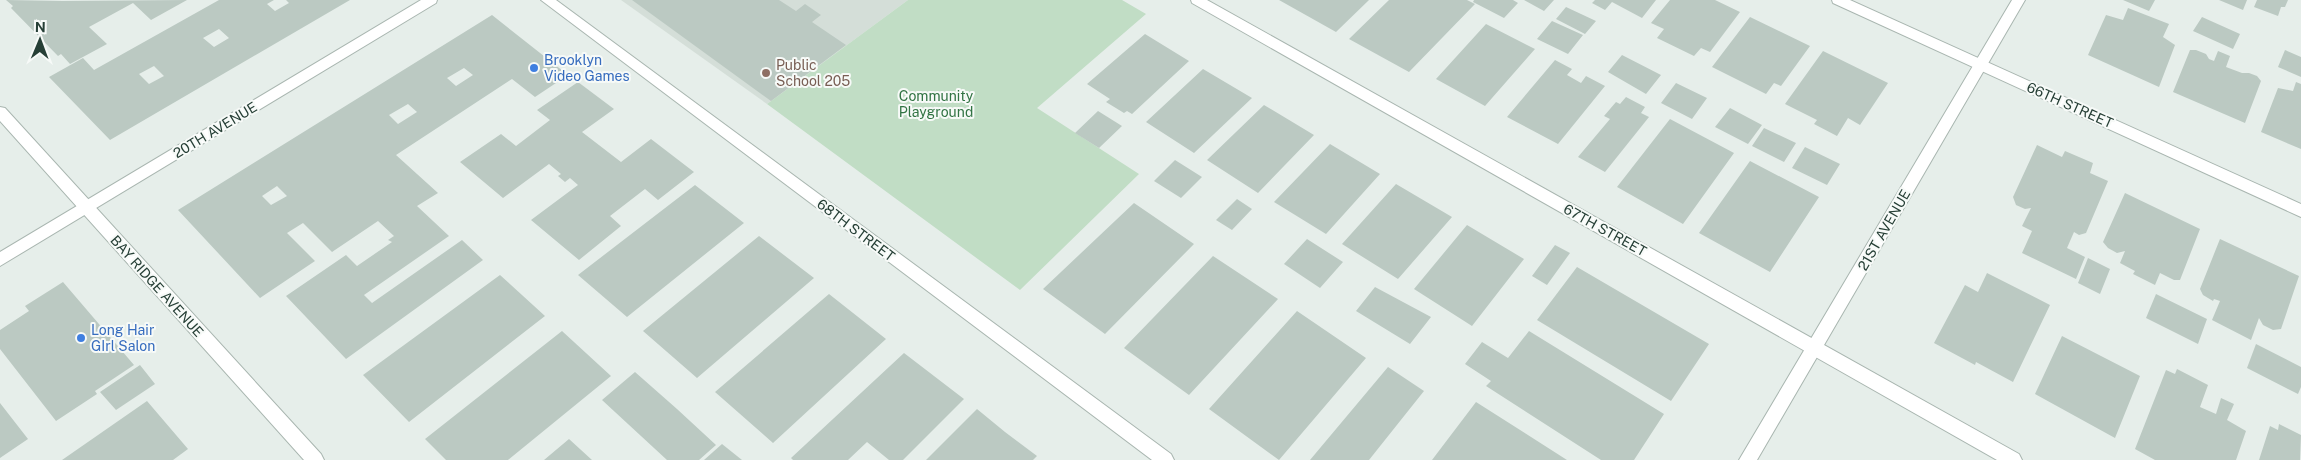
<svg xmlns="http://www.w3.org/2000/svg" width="2301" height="460" font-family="'Public Sans',sans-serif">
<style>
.built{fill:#d4ded8}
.green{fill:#c1ddc5}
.building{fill:#bbc9c2;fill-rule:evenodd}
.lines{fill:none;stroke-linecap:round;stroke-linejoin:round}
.minor-casing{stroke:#a9b6b0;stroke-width:2}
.tertiary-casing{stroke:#a9b6b0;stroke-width:2}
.minor{fill:#fff;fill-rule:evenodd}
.tertiary{fill:#fff;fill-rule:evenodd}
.shop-dot{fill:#3f7fe0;stroke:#f7faf8;stroke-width:2}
.education-dot{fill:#8d6e63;stroke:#f7faf8;stroke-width:2}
.labels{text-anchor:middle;stroke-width:4;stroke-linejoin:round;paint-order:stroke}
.shop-label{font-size:14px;fill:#366cbe;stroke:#f7faf8;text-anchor:start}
.education-label{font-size:14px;fill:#785e54;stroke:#f7faf8;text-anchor:start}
.park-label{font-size:14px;fill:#327444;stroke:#f7faf8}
.street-label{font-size:14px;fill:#263f36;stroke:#f7faf8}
</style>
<rect width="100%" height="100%" fill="#e6eeea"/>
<path class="built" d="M621,0h287l-141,104z"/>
<path class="green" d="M908,0h214l24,14 -109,94 102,66 -119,116 -253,-186z"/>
<path class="building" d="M6,0l57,1 124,-1 -36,20 -18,-17 -44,24 18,17 -37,20 -9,-10 -3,2 -47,-48 2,-2z
M219,0h55l-7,4 8,7 14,-8 -3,-3h64l-240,140 -61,-63 34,-19 11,12zM219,29l10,9 -15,9 -11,-9zM154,66l10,10 -15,8 -10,-10z
M632,0h147l17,11 9,-7 16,11 -9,7 34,23 -75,56z
M1279,0h90l-33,32z
M1389,0h78l8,4 -66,68 -60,-33z
M1474,0h39l5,3 -14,15 -31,-16z
M1524,0h30l-10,11z
M1595,0h61l-14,18 -30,-16 -7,8 -13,-7z
M1670,0h45l25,12 -30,40 -9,-4 -7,8 -37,-18 7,-9 -13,-6z
M2123,0h32l-6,11z
M2219,0h28l-4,10z
M2257,0h31l-3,7h-4l-3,9 -24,-9z
M1566,7l30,14 -11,13 -29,-15z
M2128,8l41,16 -6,13 12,8 -16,42 -71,-32 18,-40 17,5z
M492,15l76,60 -33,22 -23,-18 -116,76 42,38 -21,13 32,30 -85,59 8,8 90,-63 21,20 -137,99 -60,-63 60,-41 11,11 35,-24 -4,-2 6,-4 -16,-15 -46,31 -29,-29 -16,10 28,28 -55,37 -82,-88zM464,68l9,7 -17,11 -9,-8zM408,104l9,8 -19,12 -9,-9zM277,186l10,10 -16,9 -9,-9z
M1750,17l60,29 -29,40 -7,-3 -8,11 -54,-27z
M2202,17l38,17 -7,15 -40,-18z
M1552,21l31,14 -15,19 -31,-15z
M1486,24l49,25 -50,57 -49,-27z
M1145,34l44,27 -57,53 -5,-3 -3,2 -18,-11 4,-3 -23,-15z
M2190,50h6l10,4 3,5 5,2 4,-10 12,5 -4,11 16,6h7l8,3 4,5 -16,42 -72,-31z
M2285,50l16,7v20l-23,-10z
M1823,51l65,32 -28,42 -12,-7 -11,18 -23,-12 3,-4 -32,-16z
M1622,55l39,20 -15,19 -38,-22z
M1555,60l17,9 -5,6 14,8 5,-7 19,10 -47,58 -51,-27z
M1203,69l49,29 -58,55 -48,-31z
M578,82l36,27 -32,23 39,30 30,-23 43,33 -36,28 -13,-11 -35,27 11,10 -42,34 -48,-40 47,-35 -8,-7 -5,4 -7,-6 3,-2 -12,-10 -46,34 -43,-36 41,-28 15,12 34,-26 -13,-10z
M2296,82l5,2v65l-40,-17 17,-44 15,3z
M1676,83l31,15 -15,21 -31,-16z
M1626,97l19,10 -4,6 8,4 -44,55 -27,-15 32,-38 -6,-3 12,-14 4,2z
M1264,105l50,30 -56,58 -51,-33z
M1730,108l32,17 -14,19 -33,-17z
M1098,111l24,15 -23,22 -24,-15z
M1670,119l64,34 -51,71 -66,-37z
M1764,128l32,15 -12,19 -32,-16z
M1330,144l50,30 -54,60 -52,-32z
M2037,145l25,12 3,-6 28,12 -3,10 18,8 -22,52 -7,2 -5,-3 -7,16 18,9 -9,22 -54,-26 10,-22 -10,-5 9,-18 -6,1 -9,-4 -3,-8z
M1805,147l35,17 -13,21 -35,-17z
M1175,160l27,17 -21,21 -27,-17z
M1750,161l69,36 -49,75 -71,-39z
M1396,184l56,33 -54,62 -56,-35z
M695,185l49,38 -117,94 -49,-42z
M2125,193l75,36 -20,51h-6l-14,-7 -5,12 -22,-11 2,-3 -15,-8 5,-12 -8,2 -9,-5 -5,-6z
M1237,199l15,10 -20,21 -16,-10z
M1134,203l60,41 -89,90 -62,-45z
M1467,225l57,34 -52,67 -58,-37z
M759,236l55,42 -117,100 -54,-47z
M1307,239l36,23 -23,26 -36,-24z
M2220,239l79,37 -18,53 -8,1 -10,-5 -4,-7 -8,22 -39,-20 8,-19 -6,-2 -1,2 -10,-6 -3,-6z
M1555,245l15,8 -23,32 -15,-9z
M1213,256l65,43 -89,96 -65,-47z
M2088,258l22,11 -10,25 -22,-11z
M1577,267l132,77 -38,57 -134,-81z
M1987,273l63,32 -37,77 -37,-20 -1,3 -41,-22 31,-58 13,7z
M500,275l45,41 -136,106 -46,-47z
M63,282l71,83 -39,26 2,3 -41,27 -56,-72v-19l29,-19 -4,-5z
M1375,287l56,30 -21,27 -54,-33z
M829,294l57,45 -113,104 -58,-51z
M2156,294l51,25 -9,25 -52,-26z
M1297,311l69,47 -87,102 -70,-51z
M562,331l49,45 -103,84h-62l-21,-21z
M1529,331l135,83 -30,46h-33l-115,-74 5,-5 -26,-17 17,-22 26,16z
M2062,336l78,40 -25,62 -80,-44z
M2256,344l45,23v20l-3,7 -51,-26z
M904,353l60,46 -61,61h-14l-22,-18 -19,18h-55l-2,-2z
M140,365l15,19 -39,26 -16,-18z
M1388,367l36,24 -55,69h-59z
M2177,369l31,16 -8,22 16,7 5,-16 13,6 -7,16 19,11 -10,29h-81l-20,-11 31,-79 9,4z
M635,372l42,37 39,36 -17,15h-32l-65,-60z
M147,401l41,48 -15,11h-111z
M1476,402l91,58h-135z
M0,403l28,36 -28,19z
M977,409l28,23 32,24 -4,4h-107z
M2279,424l22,11 -1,25h-41l11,-34 8,4z
M569,439l23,21h-48z
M722,444l20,16h-38z"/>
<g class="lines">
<g class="minor-casing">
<path id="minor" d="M541,0h15l615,454 3,6h-22z
M1191,0h16l812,454 3,6h-25l-805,-457z
M1832,0h18l451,204v13l-468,-214z
M0,107l5,1 316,346 3,6h-20l-304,-339z"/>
</g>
<g class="tertiary-casing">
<path id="tertiary" d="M421,0h16l-1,3 -436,263v-14z
M2012,0h13l-268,460h-18z"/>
</g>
<use href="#minor" class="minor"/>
<use href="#tertiary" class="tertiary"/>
</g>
<g class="shop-dot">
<circle cx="534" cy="68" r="5"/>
<circle cx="81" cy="338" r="5"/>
</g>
<circle class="education-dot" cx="766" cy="73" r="5"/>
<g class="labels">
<g class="shop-label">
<text x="544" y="65">Brooklyn<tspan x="544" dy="16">Video Games</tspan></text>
<text x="91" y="335">Long Hair<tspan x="91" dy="16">GIrl Salon</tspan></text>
</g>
<g class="education-label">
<text x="776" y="70">Public<tspan x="776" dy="16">School 205</tspan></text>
</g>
<g class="park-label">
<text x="936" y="101">Community<tspan x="936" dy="16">Playground</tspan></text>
</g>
<g class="street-label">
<text transform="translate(2070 105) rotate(24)" y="5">66TH STREET</text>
<text transform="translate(215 130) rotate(-31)" y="5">20TH AVENUE</text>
<text transform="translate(856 230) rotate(37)" y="5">68TH STREET</text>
<text transform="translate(1605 230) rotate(29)" y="5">67TH STREET</text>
<text transform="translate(1884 230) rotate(-60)" y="5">21ST AVENUE</text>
<text transform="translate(157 286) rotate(48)" y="5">BAY RIDGE AVENUE</text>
</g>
</g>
<g transform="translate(40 40) rotate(1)" stroke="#f7faf8" stroke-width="4" paint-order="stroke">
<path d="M0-4L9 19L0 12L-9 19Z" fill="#263f36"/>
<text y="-8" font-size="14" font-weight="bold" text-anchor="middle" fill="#263f36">N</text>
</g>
</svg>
